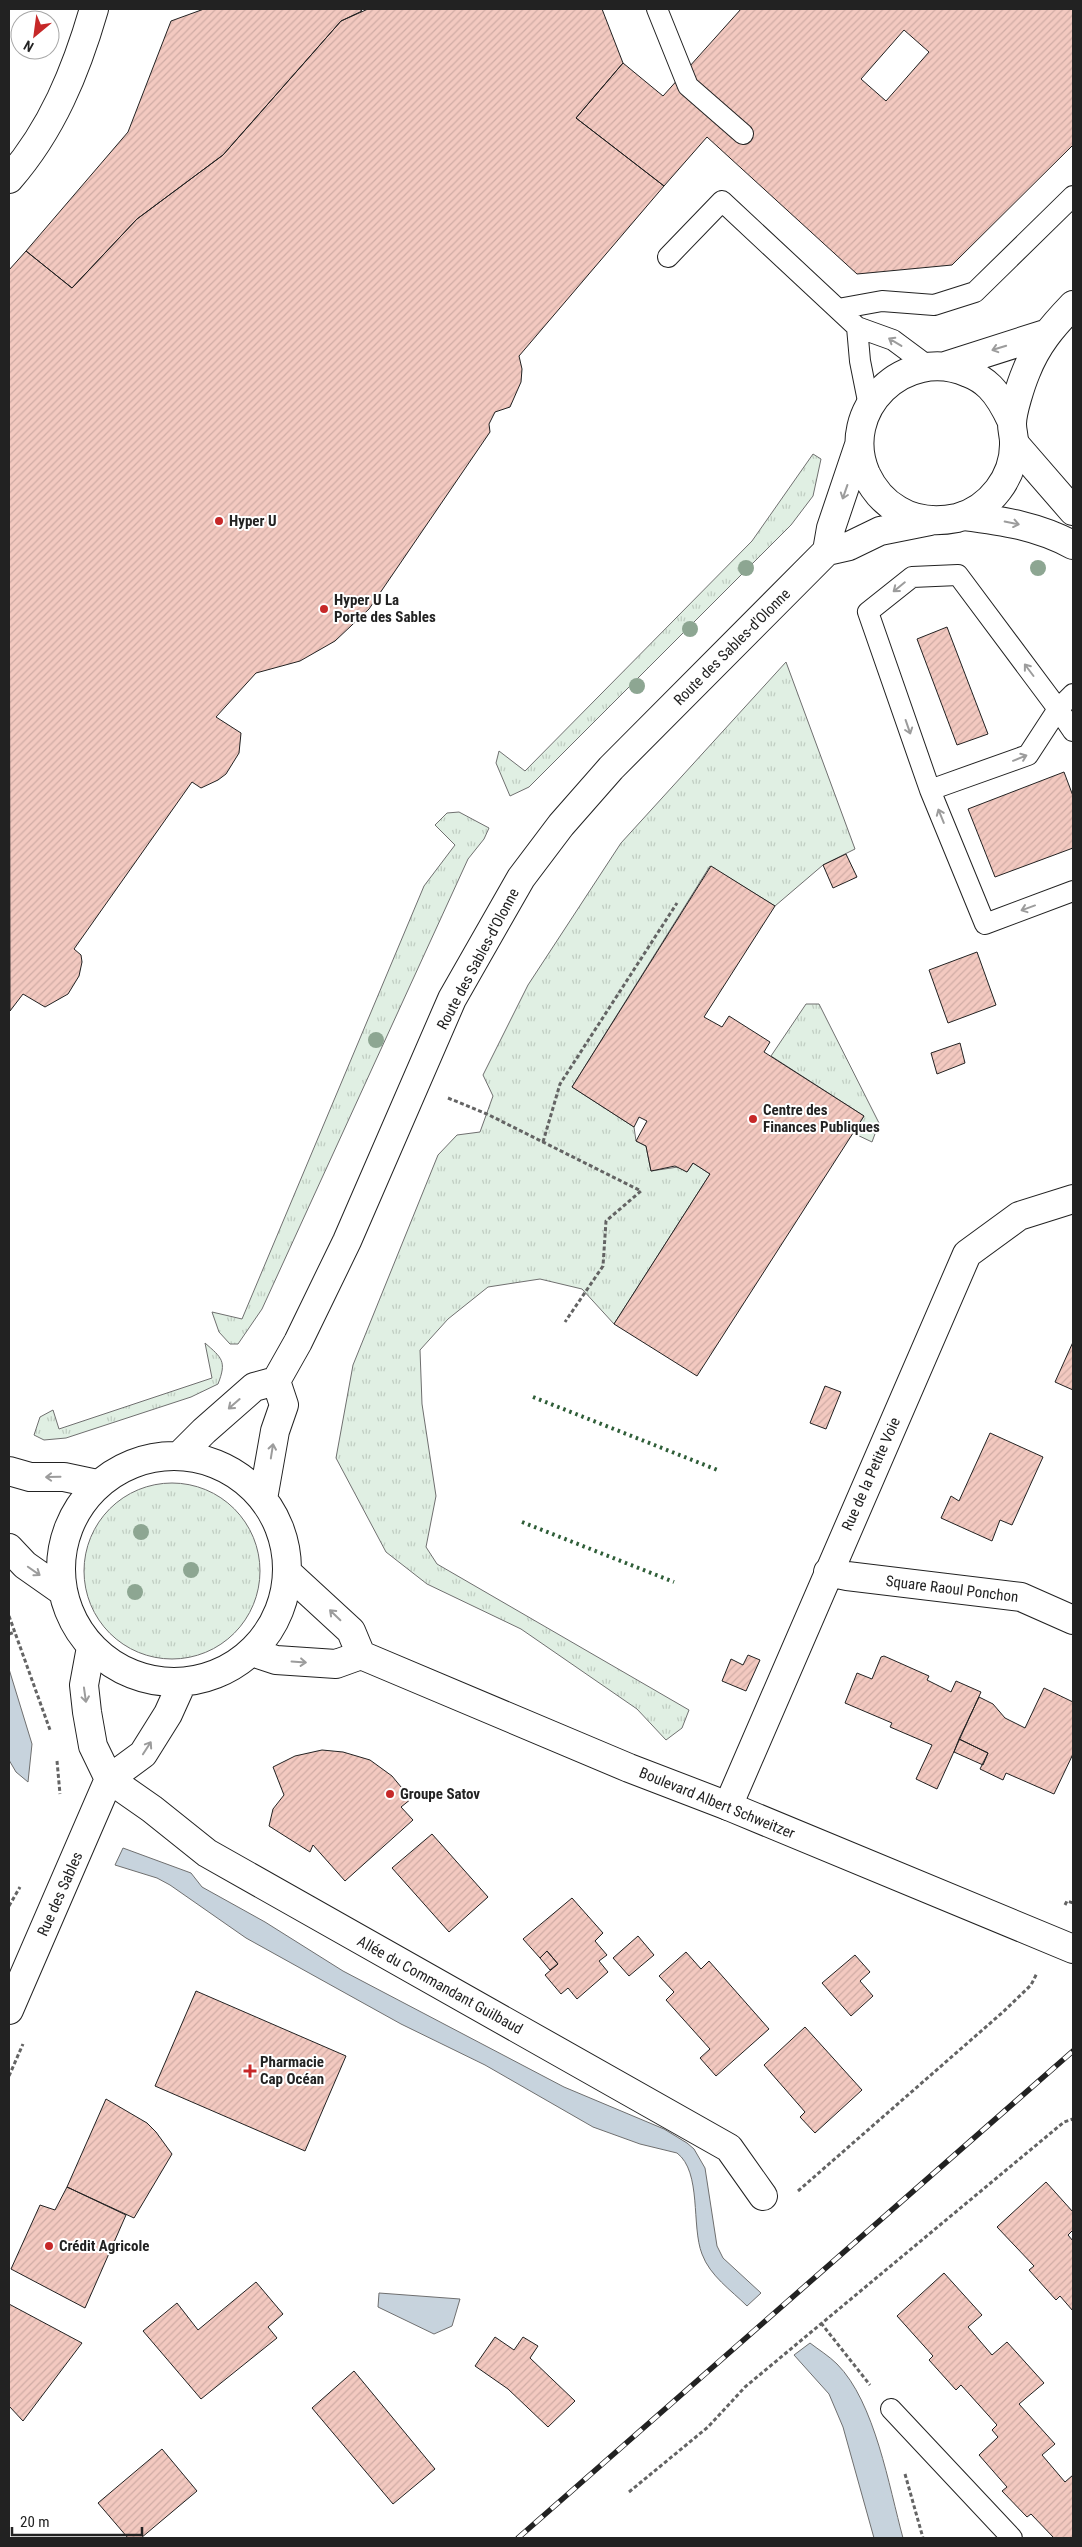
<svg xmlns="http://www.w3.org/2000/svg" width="1082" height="2547" font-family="'Roboto Condensed',sans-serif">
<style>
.grass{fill:url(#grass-tufts);stroke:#6f6f6f}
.water{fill:#c7d3dd;stroke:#6f6f6f}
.building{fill:url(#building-hatch);stroke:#222;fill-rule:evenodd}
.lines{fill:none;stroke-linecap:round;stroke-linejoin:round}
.lane-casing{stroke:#222;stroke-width:22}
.street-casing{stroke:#222;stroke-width:30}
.secondary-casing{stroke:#222;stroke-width:30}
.path{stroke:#646464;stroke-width:3;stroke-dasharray:4 2.5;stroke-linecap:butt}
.lane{stroke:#fff;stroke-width:20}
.street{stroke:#fff;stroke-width:28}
.secondary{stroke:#fff;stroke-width:28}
.rail-casing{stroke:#222;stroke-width:5.5}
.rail{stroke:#fff;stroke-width:4;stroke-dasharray:11;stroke-linecap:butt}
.hedge{stroke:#2f5e38;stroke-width:4;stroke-dasharray:2.5 4;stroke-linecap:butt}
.tree{fill:#8da692}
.oneway{stroke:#9c9c9c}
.poi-dot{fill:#c62828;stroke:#fff;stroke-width:2}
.labels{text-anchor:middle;stroke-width:4;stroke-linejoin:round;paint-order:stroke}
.poi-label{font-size:15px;font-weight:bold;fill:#222;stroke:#fff;text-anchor:start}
.street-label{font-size:15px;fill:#222;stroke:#fff}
</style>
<defs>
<pattern id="grass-tufts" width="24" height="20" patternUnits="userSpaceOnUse" patternTransform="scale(1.25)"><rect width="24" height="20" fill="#e0efe3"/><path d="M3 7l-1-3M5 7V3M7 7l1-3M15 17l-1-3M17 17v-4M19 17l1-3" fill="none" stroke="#c0cdc2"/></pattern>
<pattern id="building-hatch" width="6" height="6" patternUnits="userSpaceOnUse" patternTransform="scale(1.25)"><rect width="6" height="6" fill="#f3c9c0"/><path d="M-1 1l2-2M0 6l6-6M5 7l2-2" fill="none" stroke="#d0aca5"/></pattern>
</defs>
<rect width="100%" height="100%" fill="#fff"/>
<path class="grass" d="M813,454l8,5 -8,37 -22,29 -262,262 -19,9 -14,-33 3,-12 26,20 227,-230z
M786,662l69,187 -32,16 -48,41 -65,-40 -138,221 62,40 2,14 10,5 5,25 27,-4 9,5 6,-9 17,11 -96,150 -32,-35 -42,-10 -52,8 -40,32 -28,31 2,54 14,92 -10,51 11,17 252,146 -7,18 -16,12 -29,-31 -116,-80 -94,-45 -41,-32 -50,-94 17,-93 85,-210 19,-20 23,-3 13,-36 -10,-21 45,-90 93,-142z
M459,812l30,16 -5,11 -16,20 -206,450 -24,35h-8l-11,-12 -7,-20 30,7 182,-433 31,-41 -20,-20 12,-12z
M806,1004h13l60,119 -7,19 -19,-9 11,-17 -93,-60z
M205,1343c17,15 22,18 13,41l-27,13 -125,41 -22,2 -10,-5 6,-18 13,-7 6,19 153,-51z
M84 1571a88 88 0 1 1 176 0a88 88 0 1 1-176 0Z"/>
<path class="water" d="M9,1669l23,75 -4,38 -12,-10 -7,-12z
M123,1848l68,25 11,14 63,35 78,49 221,116 100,42 23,14 7,6 11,19 12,78 6,12 38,35 -14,13c-16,-16 -37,-30 -45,-52 -11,-28 0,-82 -25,-101l-37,-9 -47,-17 -108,-62 -84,-41 -155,-86 -76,-53 -13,-7 -42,-13z
M379,2293l81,6 -8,27 -18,8 -56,-27z
M810,2343c9,7 19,13 27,21 38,38 52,123 66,174h-29l-31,-111 -14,-33 -35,-39z"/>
<path class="building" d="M204,9h155l3,2 -21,10 -118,134 -86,64 -65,69 -46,-37 102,-119 43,-111z
M368,9h234l21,54 -47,55 88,68 -145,170 3,13 -1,13 -11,25 -15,5 -6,12 1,8 -121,177 -34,32 -35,20 -44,12 -40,44 25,16 -2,20 -13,21 -8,6 -17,8 -9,-6 -118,167 7,6 1,7 -3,14 -11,18 -23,13 -22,-13 -13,17 -1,-741 17,-19 46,37 65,-69 86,-64 118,-134z
M741,9h332v136l-121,120 -95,9 -150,-137 -43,49 -88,-68 47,-55 40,33zM904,30l25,22 -43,49 -25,-22z
M947,627l41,107 -31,11 -40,-106z
M1064,772l9,24v52l-78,29 -27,-68z
M846,854l11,23 -24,11 -10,-23z
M711,866l64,40 -71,111 18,10 7,-11 41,26 -6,10 100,64 -167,260 -83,-52 96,-150 -17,-11 -6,9 -12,-6 -24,5 -5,-25 -10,-5 11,-20 -8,-4 -5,10 -62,-40z
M977,952l19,53 -48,18 -19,-53z
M960,1043l5,20 -28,11 -6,-21z
M1073,1342v48l-18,-8z
M825,1386l16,6 -15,37 -16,-6z
M990,1433l53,24 -31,68 -12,-5 -8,21 -51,-23 10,-22 8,5z
M748,1655l12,5 -14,31 -24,-10 9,-22 12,6z
M884,1656l45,20 -2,4 24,12 5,-11 25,11 -44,97 -21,-10 16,-34 -42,-18 2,-4 -47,-20 12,-30 15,6 9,-22z
M1044,1688l29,14v52l-19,40 -48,-21 -3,7 -23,-11 8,-16 -29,-14 20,-42 14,7 12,14 20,10z
M959,1739l29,14 -5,12 -29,-13z
M322,1750l21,2 27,8 22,16 19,23 -10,8 12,13 -68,61 -32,-36 -3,7 -41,-26 4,-17 11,-14 -11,-28 22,-11z
M432,1834l56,63 -39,35 -57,-64z
M572,1898l31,35 -8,8 12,14 -8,6 9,11 -31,27 -9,-11 -7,6 -16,-19 13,-11 -11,-13 -7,7 -17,-19z
M638,1936l16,19 -25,21 -16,-18z
M547,1951l11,13 -8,6 -10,-12z
M686,1952l15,17 8,-8 60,68 -53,47 -16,-18 10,-9 -44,-49 8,-8 -15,-16z
M855,1955l15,17 -10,9 13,15 -22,20 -29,-33z
M196,1991l150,65 -41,95 -150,-65z
M805,2027l57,63 -47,43 -15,-16 5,-5 -41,-47z
M106,2099l41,24 9,9 16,22 -38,64 -67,-31z
M1046,2182l27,30v18l-5,5 5,6v70l-13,-15 -4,4 -27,-30 5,-4 -37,-39z
M67,2187l59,28 -41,93 -74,-39 29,-64 15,5z
M944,2273l38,42 -14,12 24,28 15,-13 37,41 -25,21 36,40 -13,11 23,27 8,-7v63h-19l-23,-24 -4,3 -25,-26 5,-4 -28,-32 19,-18 -6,-7 5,-5 -36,-40 -5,5 -27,-30 4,-4 -36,-40z
M256,2282l27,32 -15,13 9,11 -76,61 -58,-68 34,-28 21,27z
M9,2304l73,39 -59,78 -14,-15z
M495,2337l19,13 9,-13 15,9 -8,12 45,43 -27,26 -40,-38 -33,-23z
M354,2371l81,98 -42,35 -81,-96z
M162,2449l35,42 -56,47h-13l-30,-35z"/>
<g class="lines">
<g class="lane-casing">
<path id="lane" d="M657,9l31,77 55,48
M668,257l54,-56 135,126 36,13 35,26
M838,309l44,-8 52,4 41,-13 98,-96
M857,327l3,34 9,45
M1073,694l-15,15 -30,46 -98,35 -62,-178 44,-35 46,-2 100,134 15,22
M930,790l55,134 88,-33
M891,2409l121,129"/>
</g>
<g class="street-casing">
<path id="street" d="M1014,443l59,68
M964,516c40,5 73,10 109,29
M828,1572l19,4 174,21 52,23
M109,1779l43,30 55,44 522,295 34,48
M728,1806l239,-552 52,-38 54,-17"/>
</g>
<g class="secondary-casing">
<path id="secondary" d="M9,179c43,-49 67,-108 85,-170
M945,366l100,-32
M1012,422c-6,-13 -12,-25 -22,-35 -6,-6 -14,-11 -22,-14 -63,-28 -130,37 -102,101 7,15 18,28 32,36 18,11 39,12 59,8 33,-9 58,-41 57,-76 0,-6 -2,-12 -2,-18 0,-12 9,-40 14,-52 11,-28 26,-45 47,-67
M827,551l4,-23 28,-83
M276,1381l22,-39 49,-101 105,-242 69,-121 40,-53 50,-57 216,-217 22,-5 31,-15 50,-10
M180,1455l24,-24 50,-44 22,-6
M61 1569a113 113 0 1 1 226 0a113 113 0 1 1-226 0Z
M9,1471l21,6h34l33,7
M263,1499l12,-68 9,-26 -8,-24
M9,1548l16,17 37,26
M288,1573l63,58 10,24
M91,1647l-7,38 3,27 6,34 16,33
M252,1652l24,8 60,4 25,-9 268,113 99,38 345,143
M9,2010l100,-231 34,-25 25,-40 14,-31"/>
</g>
<path class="path" d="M448,1098l39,16 154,77 -35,30 -3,45 -38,56
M543,1142l17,-58 117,-181
M9,1616l41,114
M9,1634l6,-2
M57,1761l3,33
M1065,1905l2,-4 6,2
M9,1906l11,-19
M9,2076l14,-32
M798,2191l205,-179 28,-27 6,-12
M821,2323l49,62
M905,2474l18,64
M629,2492l79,-65 37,-40 319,-265 9,-3"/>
<use href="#lane" class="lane"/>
<use href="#street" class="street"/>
<use href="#secondary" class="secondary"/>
<g class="rail-casing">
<path id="rail" d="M518,2538l555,-487"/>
</g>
<use href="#rail" class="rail"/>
<path class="hedge" d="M533,1397l187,74
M522,1522l152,60"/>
</g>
<g class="tree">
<circle cx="746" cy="568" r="8"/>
<circle cx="1038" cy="568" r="8"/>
<circle cx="690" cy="629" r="8"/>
<circle cx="637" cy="686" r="8"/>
<circle cx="376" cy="1040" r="8"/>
<circle cx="141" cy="1532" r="8"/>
<circle cx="191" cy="1570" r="8"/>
<circle cx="135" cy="1592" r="8"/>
</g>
<defs><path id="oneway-shaft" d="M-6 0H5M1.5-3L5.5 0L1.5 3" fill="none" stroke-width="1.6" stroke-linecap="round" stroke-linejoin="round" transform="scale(1.25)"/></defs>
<g class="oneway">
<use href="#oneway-shaft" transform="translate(895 342) rotate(-149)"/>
<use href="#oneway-shaft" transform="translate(999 348) rotate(163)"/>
<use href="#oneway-shaft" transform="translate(845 492) rotate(109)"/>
<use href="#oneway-shaft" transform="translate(1012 523) rotate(11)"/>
<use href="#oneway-shaft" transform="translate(899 587) rotate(141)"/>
<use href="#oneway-shaft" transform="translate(1029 670) rotate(-127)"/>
<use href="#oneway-shaft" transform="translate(908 727) rotate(71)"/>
<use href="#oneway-shaft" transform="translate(1020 758) rotate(-22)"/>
<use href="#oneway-shaft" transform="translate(941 816) rotate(-112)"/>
<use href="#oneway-shaft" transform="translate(1028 908) rotate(160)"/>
<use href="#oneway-shaft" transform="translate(234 1404) rotate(139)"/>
<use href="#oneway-shaft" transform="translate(272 1451) rotate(-81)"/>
<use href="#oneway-shaft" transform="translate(53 1477) rotate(179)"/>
<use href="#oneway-shaft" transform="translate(34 1571) rotate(35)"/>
<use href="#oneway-shaft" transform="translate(335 1615) rotate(-136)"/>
<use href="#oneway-shaft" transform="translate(299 1662) rotate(4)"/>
<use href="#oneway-shaft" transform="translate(85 1695) rotate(82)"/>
<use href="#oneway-shaft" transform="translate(147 1748) rotate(-57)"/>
</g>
<g class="poi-dot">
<circle cx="219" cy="521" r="5"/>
<circle cx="324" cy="609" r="5"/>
<circle cx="753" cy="1119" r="5"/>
<circle cx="390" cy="1794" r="5"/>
<path d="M247.5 2063.5h5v5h5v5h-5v5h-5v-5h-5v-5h5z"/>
<circle cx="49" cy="2246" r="5"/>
</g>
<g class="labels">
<g class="poi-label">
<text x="229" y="526">Hyper U</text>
<text x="334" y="605">Hyper U La<tspan x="334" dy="17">Porte des Sables</tspan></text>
<text x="763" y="1115">Centre des<tspan x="763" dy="17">Finances Publiques</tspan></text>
<text x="400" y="1799">Groupe Satov</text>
<text x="260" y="2067">Pharmacie<tspan x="260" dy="17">Cap Océan</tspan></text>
<text x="59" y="2251">Crédit Agricole</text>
</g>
<g class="street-label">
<text transform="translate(732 647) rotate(-45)" y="5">Route des Sables-d'Olonne</text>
<text transform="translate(478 959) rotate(-62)" y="5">Route des Sables-d'Olonne</text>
<text transform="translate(871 1474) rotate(-66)" y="5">Rue de la Petite Voie</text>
<text transform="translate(952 1589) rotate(7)" y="5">Square Raoul Ponchon</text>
<text transform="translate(717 1803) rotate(22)" y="5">Boulevard Albert Schweitzer</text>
<text transform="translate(60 1894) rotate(-66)" y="5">Rue des Sables</text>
<text transform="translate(440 1985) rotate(29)" y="5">Allée du Commandant Guilbaud</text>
</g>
</g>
<rect width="1082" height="2547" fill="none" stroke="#222222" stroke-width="20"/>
<g transform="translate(35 35) rotate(209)"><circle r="24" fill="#ffffff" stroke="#a7a7a7"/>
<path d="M0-4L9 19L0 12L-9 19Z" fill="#c62828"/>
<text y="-8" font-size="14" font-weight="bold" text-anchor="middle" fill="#222222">N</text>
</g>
<path d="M12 2527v8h130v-8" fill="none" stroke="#222222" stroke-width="2.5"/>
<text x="20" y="2527" font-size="15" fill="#222222" stroke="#ffffff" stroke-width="4" paint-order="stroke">20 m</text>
</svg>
